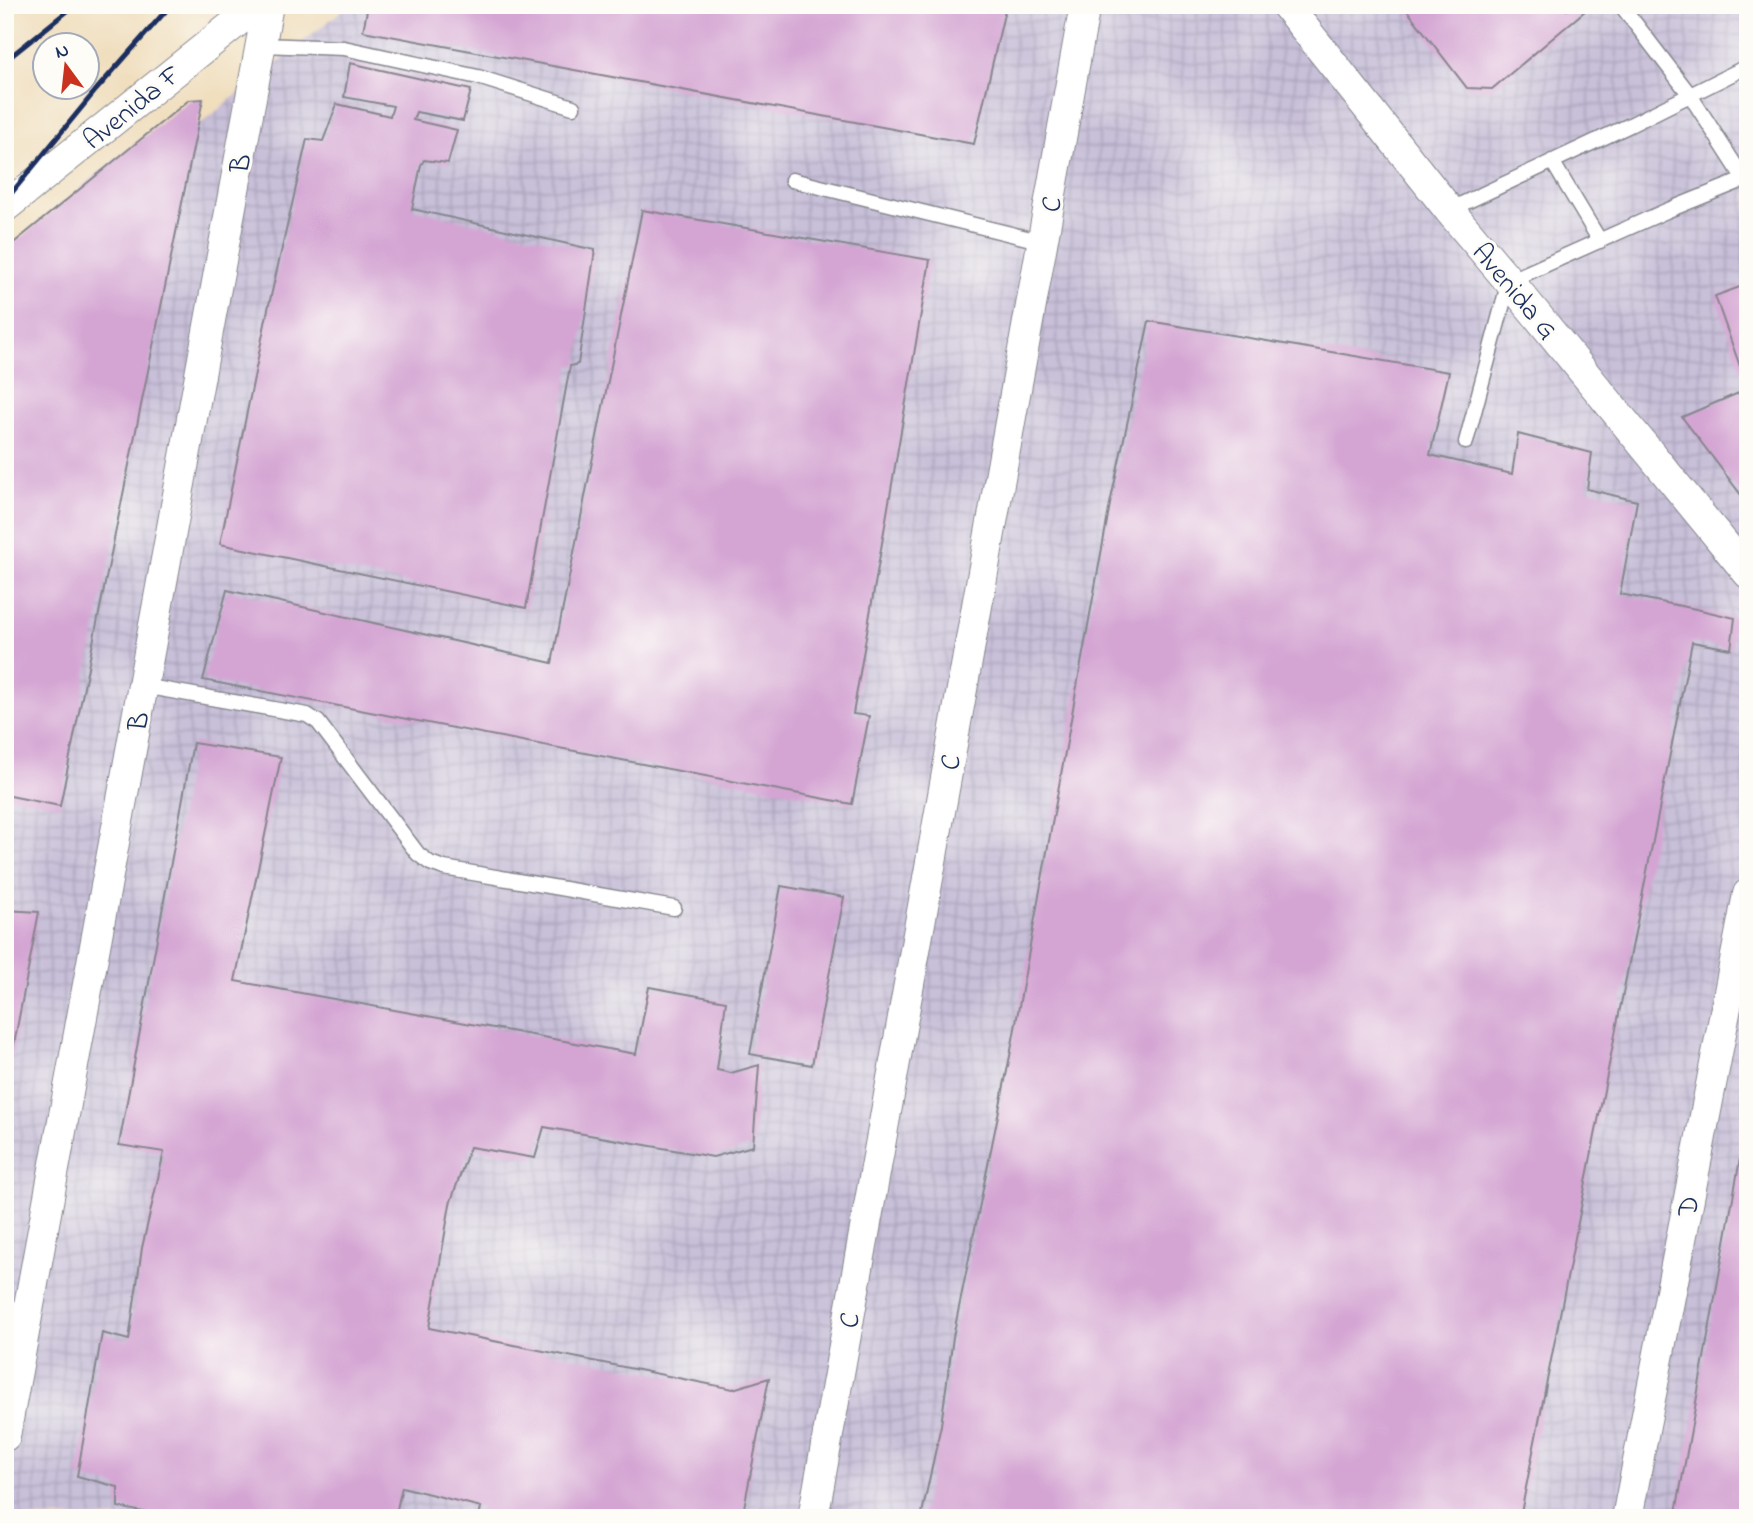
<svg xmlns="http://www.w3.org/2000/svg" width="1753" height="1523" font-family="'Indie Flower',sans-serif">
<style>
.industrial{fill:url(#industrial-grid)}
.building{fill:#d4a5d3}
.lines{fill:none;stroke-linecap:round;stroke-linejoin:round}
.service-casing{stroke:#86868e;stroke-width:17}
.minor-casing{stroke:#86868e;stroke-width:32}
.service{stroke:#fff;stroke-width:14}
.minor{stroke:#fff;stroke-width:30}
.rail{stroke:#1b2f5e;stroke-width:5}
.labels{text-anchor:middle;stroke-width:6;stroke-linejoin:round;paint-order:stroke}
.street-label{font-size:28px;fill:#1b2f5e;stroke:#fdfcf7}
</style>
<defs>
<pattern id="industrial-grid" width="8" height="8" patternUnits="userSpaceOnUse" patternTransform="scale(1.75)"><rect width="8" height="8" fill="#c8bfd8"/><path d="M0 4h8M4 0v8" fill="none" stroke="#aba4bc"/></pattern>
</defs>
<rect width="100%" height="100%" fill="#fdfcf7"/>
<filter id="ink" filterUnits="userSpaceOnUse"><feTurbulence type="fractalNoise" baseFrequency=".0143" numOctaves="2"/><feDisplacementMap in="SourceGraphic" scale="14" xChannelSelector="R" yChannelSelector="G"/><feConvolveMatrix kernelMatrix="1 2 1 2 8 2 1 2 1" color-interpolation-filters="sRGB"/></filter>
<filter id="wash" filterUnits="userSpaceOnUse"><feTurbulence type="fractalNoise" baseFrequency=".00686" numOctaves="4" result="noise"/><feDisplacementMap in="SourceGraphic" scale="28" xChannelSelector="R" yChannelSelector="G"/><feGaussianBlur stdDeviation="1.57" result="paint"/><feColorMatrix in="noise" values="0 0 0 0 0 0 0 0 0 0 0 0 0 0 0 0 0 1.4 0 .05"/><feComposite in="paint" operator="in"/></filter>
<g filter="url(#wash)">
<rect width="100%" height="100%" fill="#f0debd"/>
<path class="industrial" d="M349,5h1399v1513h-1743v-1238z"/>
<g id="blocks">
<path class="building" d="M368,5h638l-32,139 -611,-113z
M1403,5h159l4,5 26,-5 -100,84 -25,-1z
M350,63l121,27 -8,31 -47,-9 -3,8 44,10 -9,33 -24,-3 -3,5 -9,44 183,41 -17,114 -8,2 -44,242 -306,-64 48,-235 39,-170 16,2 14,-37 53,12 3,-10 -49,-9z
M203,99l-143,707 -55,-11v-545l184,-150z
M642,210l288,50 -77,454 16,2 -17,88 -649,-124 24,-90 325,73z
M1748,284v102h-1l-32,-90z
M1149,321l300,51 -19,83 82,19 6,-40 74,19 -5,36 50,12 -17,93 76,15 39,9 -4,31 -39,-7 -172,876h-599l20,-93 12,-88 57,-281 100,-552z
M1748,389v115l-66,-87z
M193,743l88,14 -46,224 401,73 13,-67 77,14 -9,69 14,3 28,-8 -6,81 -40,11 -169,-30 -9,31 -65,-11 -20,57 -21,124 304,61 36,-11 -27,140h-263l2,-11 -79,-20 -7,31h-221l-56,-11v-20l-41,-11 25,-143 27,7 13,-92 22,-96 -45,-7z
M781,886l63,11 -32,168 -62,-11z
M5,910l34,2 -32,169h-2z
M1746,1126h2v392h-73z"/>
</g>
</g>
<g filter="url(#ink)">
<use href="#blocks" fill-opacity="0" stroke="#86868e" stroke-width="2"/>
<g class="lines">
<g class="service-casing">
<path id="service" d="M1621,5l69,90 54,84
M261,45l83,3 134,29 95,30
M1552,161l48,80
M792,180l251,62
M1449,210l181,-85 118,-59
M1466,442l43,-161 157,-70 82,-33
M143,686l164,29 11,7 100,132 12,9 14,5 230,40"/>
</g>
<g class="minor-casing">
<path id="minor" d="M1286,5l163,205 60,71 239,292
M5,207l253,-202
M5,1436l263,-1431
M813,1518l272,-1513
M1627,1518l121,-624"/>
</g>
<use href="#service" class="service"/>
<use href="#minor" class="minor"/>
<path class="rail" d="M5,61l70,-56
M5,201l91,-111 75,-85"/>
</g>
</g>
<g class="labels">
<g class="street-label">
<text transform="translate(131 106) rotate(-39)" y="10">Avenida F</text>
<text transform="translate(239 163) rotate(-80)" y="10">B</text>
<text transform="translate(1050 204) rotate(-80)" y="10">C</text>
<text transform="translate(1516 290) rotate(50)" y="10">Avenida G</text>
<text transform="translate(137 721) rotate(-80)" y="10">B</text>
<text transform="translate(949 762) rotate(-80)" y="10">C</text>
<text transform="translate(1687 1206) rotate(-79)" y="10">D</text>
<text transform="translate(848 1320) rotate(-80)" y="10">C</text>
</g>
</g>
<rect width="1753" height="1523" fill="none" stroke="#fdfcf7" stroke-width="28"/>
<g transform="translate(66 66) rotate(345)"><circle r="33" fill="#fdfcf7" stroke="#a3aaba" stroke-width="2"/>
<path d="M0-5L12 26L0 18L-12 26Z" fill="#c8321e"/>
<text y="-10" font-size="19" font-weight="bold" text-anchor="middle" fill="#1b2f5e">N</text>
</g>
</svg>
